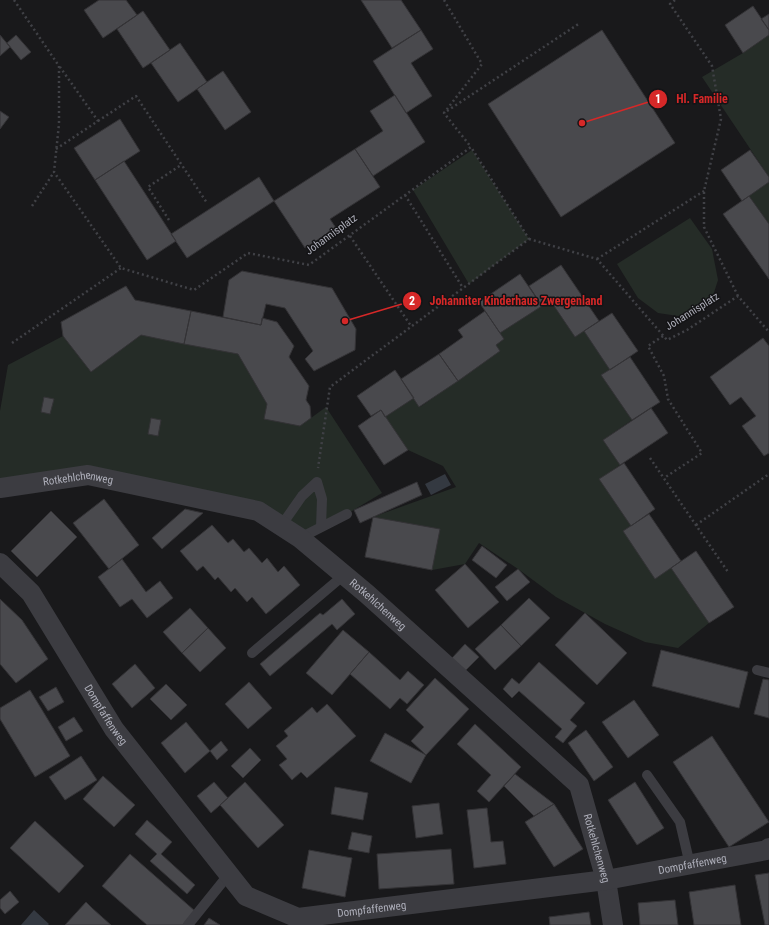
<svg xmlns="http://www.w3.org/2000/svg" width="769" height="925" font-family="'Roboto Condensed',sans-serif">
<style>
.green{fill:#252c27}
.water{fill:#343941}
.building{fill:#49494d;stroke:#343336}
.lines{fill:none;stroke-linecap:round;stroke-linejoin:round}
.path{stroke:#404146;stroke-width:2.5;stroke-dasharray:2 3;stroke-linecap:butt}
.service{stroke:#3c3c41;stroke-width:10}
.minor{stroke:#3c3c41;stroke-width:20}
.labels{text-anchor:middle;stroke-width:3;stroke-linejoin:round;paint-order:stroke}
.street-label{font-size:11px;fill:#adaeb9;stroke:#141416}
.leader{fill:none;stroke:#d62828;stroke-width:1.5}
.callout-dot{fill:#d62828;stroke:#141416;stroke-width:1.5}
.mark-label{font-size:12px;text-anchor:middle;font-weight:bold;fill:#fff}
.callout-label{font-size:12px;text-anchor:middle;font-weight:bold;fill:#d62828;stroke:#141416;stroke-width:3;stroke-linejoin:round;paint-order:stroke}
</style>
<rect width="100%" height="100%" fill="#19191b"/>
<path class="green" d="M769,35v142l-67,-100 41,-24z
M472,150l57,89 -60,45 -56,-94z
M769,182v42l-20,-28z
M690,218l22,31 6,31 -8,25 -25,12 -27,-4 -20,-15 -21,-34z
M550,300l25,37 9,-6 26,39 -8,6 30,44 -29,20 17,25 -20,14 31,47 -8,5 48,37 38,55 -31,25 -33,-6 -40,-18 -49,-27 -38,-28 -39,-26 -14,21 -33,6 8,-41 -67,-12 83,-30 -13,-21 -35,-16 -23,-33 29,-19 6,9 80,-56 -4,-6 8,-6 -4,-6z
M141,335l97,19 29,50 -3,15 36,7 26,-19 56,86 -35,21 -47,24 -42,-27 -170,-36 -88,13v-77l8,-46 55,-29 28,36z"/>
<path class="water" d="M445,474l6,11 -20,10 -6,-11z
M34,910l15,14 -1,1h-27z"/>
<path class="building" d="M99,0h27l11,15 -34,23 -19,-28z
M361,0h40l20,30 -29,18z
M753,6l16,24v5l-26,18 -18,-28z
M143,11l27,39 -27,18 -26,-39z
M769,14v16l-8,-11z
M421,30l12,19 -22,14 21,33 -26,17 -33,-52z
M602,30l73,113 -114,74 -73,-113z
M0,35l10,12 -10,9z
M16,35l15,17 -10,8 -14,-17z
M180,43l27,39 -29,20 -27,-39z
M223,71l28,41 -26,18 -28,-41z
M395,95l30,47 -52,34 -18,-27 28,-18 -13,-20z
M0,111l9,6 -9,12z
M120,119l20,32 -45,29 -21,-32z
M355,149l25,38 -50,32 6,9 -31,20 -31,-47z
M750,150l19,27v5l-27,19 -21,-31z
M124,161l52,80 -29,19 -52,-80z
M259,177l15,24 -87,57 -16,-24z
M749,196l20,28v55l-46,-65z
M561,265l38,56 -24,16 -25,-37 -8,6 -13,-20z
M242,271l90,17 24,41 -1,21 -41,21 -9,-12 8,-8 -28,-43 -19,-4 -5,21 -38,-8 6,-37z
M520,274l22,32 -42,27 -21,-31z
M126,286l9,14 56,11 -7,33 -43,-9 -50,37 -28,-36 -2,-14z
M191,311l70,14 1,-7 15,4 17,24 -5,11 20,29 -3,14 4,6 1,12 -11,8 -36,-7 3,-15 -29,-50 -54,-10z
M485,311l19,28 -8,6 4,6 -42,30 -19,-27 24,-17 -5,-7z
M612,313l26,38 -28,19 -26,-39z
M763,338l6,8v107l-5,3 -22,-30 14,-10 -15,-19 -11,8 -20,-28z
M439,354l19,27 -39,26 -18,-28z
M630,357l30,45 -28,18 -31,-45z
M395,370l19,28 -29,19 -4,-7 -10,6 -14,-20z
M44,397l10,2 -4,15 -9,-2z
M651,408l17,25 -48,32 -17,-25z
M381,410l27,40 -24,15 -26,-39z
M151,418l10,2 -3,16 -10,-2z
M624,463l31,46 -24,17 -32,-47z
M417,482l5,13 -62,28 -6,-13z
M104,499l35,46 -30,24 -36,-46z
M185,509l18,4 -41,36 -10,-11z
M51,511l26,26 -40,40 -26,-26z
M649,514l32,47 -26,18 -32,-48z
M373,517l67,12 -8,41 -67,-13z
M212,525l16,18 5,-4 11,13 5,-4 13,15 5,-5 11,14 6,-6 16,19 -34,29 -14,-17 -5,5 -12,-14 -4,4 -13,-15 -3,3 -12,-14 -6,5 -17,-20z
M482,546l25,19 -11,13 -24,-18z
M696,551l38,56 -25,16 -38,-55z
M122,559l24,33 14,-11 13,17 -26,20 -15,-19 -12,8 -22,-30z
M465,564l34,38 -31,26 -33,-38z
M518,569l12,13 -23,19 -12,-14z
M529,598l21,20 -29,28 -20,-21z
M0,599l22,21 26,39 -32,24 -16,-19z
M342,599l13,15 -18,16 -5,-6 -62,52 -10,-12 60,-51 3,2z
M190,608l18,20 -26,25 -19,-21z
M585,613l42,40 -30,32 -42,-40z
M501,625l20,21 -26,24 -20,-21z
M208,628l18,20 -26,24 -18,-19z
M343,630l26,22 -37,43 -26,-22z
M465,644l14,13 -14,14 -13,-13z
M661,650l87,22 -9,36 -87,-22z
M369,652l31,28 8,-9 16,14 -17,19 -7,-6 -10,11 -40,-35z
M539,662l46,41 -15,17 7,6 -14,17 -8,-6 7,-8 -43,-38 -7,7 -9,-9 9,-11 7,6z
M135,664l20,24 -23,20 -20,-24z
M435,678l34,31 -43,46 -15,-14 13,-14 -18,-17z
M763,679l6,1v38l-15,-4z
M249,682l23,26 -24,21 -23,-25z
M166,684l21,21 -16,15 -21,-21z
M56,687l8,15 -16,9 -9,-14z
M30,690l40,66 -35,21 -35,-58v-11z
M634,700l25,35 -31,23 -26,-36z
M327,704l29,32 -49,42 -6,-6 -9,8 -13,-15 8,-6 -11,-13 12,-10 -4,-5 28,-24 5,6z
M74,717l9,14 -17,10 -8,-14z
M186,722l24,29 -25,22 -24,-30z
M475,724l46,43 -32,35 -12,-11 14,-16 -34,-31z
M586,730l27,37 -19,14 -26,-38z
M385,733l41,22 -15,28 -41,-22z
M712,736l57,86 -40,25 -56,-85z
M221,741l7,9 -11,10 -7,-9z
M250,748l11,12 -18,18 -12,-12z
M81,756l16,24 -32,20 -16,-23z
M515,774l39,30 -20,12 -30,-30z
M103,776l32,29 -21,22 -31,-28z
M214,782l14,16 -17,15 -14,-17z
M245,782l39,43 -26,23 -38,-43z
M635,782l29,46 -27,17 -29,-45z
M335,787l33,6 -5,27 -32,-6z
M439,803l4,31 -27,4 -4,-32z
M554,804l29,45 -29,18 -29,-45z
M487,808l4,34 12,-1 3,23 -32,4 -7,-58z
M147,820l25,22 -11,12 34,31 -8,9 -37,-33 7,-7 -22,-20z
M35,821l49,45 -25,27 -49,-45z
M352,832l20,4 -3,17 -21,-4z
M451,849l3,35 -75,5 -2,-35z
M309,850l43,8 -7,39 -43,-9z
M130,854l65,57 -12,14h-36l-45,-39z
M769,873v52h-4l-10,-50z
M735,885l6,40h-47l-5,-33z
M10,891l9,11 -14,12 -5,-6v-8z
M675,900l3,25h-38l-2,-22z
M86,902l6,6 19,17h-46z
M589,912l2,13h-41l-1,-8z
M209,918l11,7h-16z"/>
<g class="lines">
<path class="path" d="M14,0l45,66v58l-5,48 67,96 73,22 54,-37 61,12 162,-118 58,92 -199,148 -12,81
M444,0l38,64 -38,49 27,34
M675,0l-5,4 42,62 9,53 -17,72v36l34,69
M447,111l133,-88
M98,121l38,-25 71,107
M56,149l42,-28 -38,-54
M405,195l58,93
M32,206l22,-34
M169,220l-21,-33 33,-22
M350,236l61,90
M529,239l68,20 70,81 20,-10 51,-34 31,36
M597,259l107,-68
M663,336l-15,10 16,30 4,23 34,54 -38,25
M12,343l109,-75
M650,458l78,114
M696,525l73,-51"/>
<path class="service" d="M281,526l21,-30 15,-14 5,17 -1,28
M300,538l47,-24
M252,653l92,-78
M757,670l12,3
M647,775l33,47 10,43
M188,925l41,-51"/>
<g class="minor">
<path id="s1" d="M0,488l88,-13 170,36 42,27 67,56 212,191 27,95 7,45"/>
<path id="s2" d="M0,563l31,30 83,136 132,167 52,22 308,-38 161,-30 2,-2"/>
</g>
</g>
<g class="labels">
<g class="street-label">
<text transform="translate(331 234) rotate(-36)" y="4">Johannisplatz</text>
<text transform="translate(692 311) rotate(-32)" y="4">Johannisplatz</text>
<text dy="4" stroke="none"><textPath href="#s1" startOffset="79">Rotkehlchenweg</textPath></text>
<text dy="4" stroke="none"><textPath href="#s1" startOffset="415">Rotkehlchenweg</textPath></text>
<text dy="4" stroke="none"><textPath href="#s2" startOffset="186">Dompfaffenweg</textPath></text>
<text dy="4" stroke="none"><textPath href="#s1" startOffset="751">Rotkehlchenweg</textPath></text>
<text dy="4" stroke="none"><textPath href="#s2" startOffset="870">Dompfaffenweg</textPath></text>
<text dy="4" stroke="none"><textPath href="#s2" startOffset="546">Dompfaffenweg</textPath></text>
</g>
</g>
<path class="leader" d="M582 123L658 99M345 321L412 301"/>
<g class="callout-dot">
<circle cx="582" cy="123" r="4"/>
<circle cx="345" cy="321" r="4"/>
<circle cx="658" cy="99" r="10"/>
<circle cx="412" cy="301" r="10"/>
</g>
<g class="mark-label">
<text x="658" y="103">1</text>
<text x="412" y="305">2</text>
</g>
<g class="callout-label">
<text x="702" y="103">Hl. Familie</text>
<text x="516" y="305">Johanniter Kinderhaus Zwergenland</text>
</g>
</svg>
